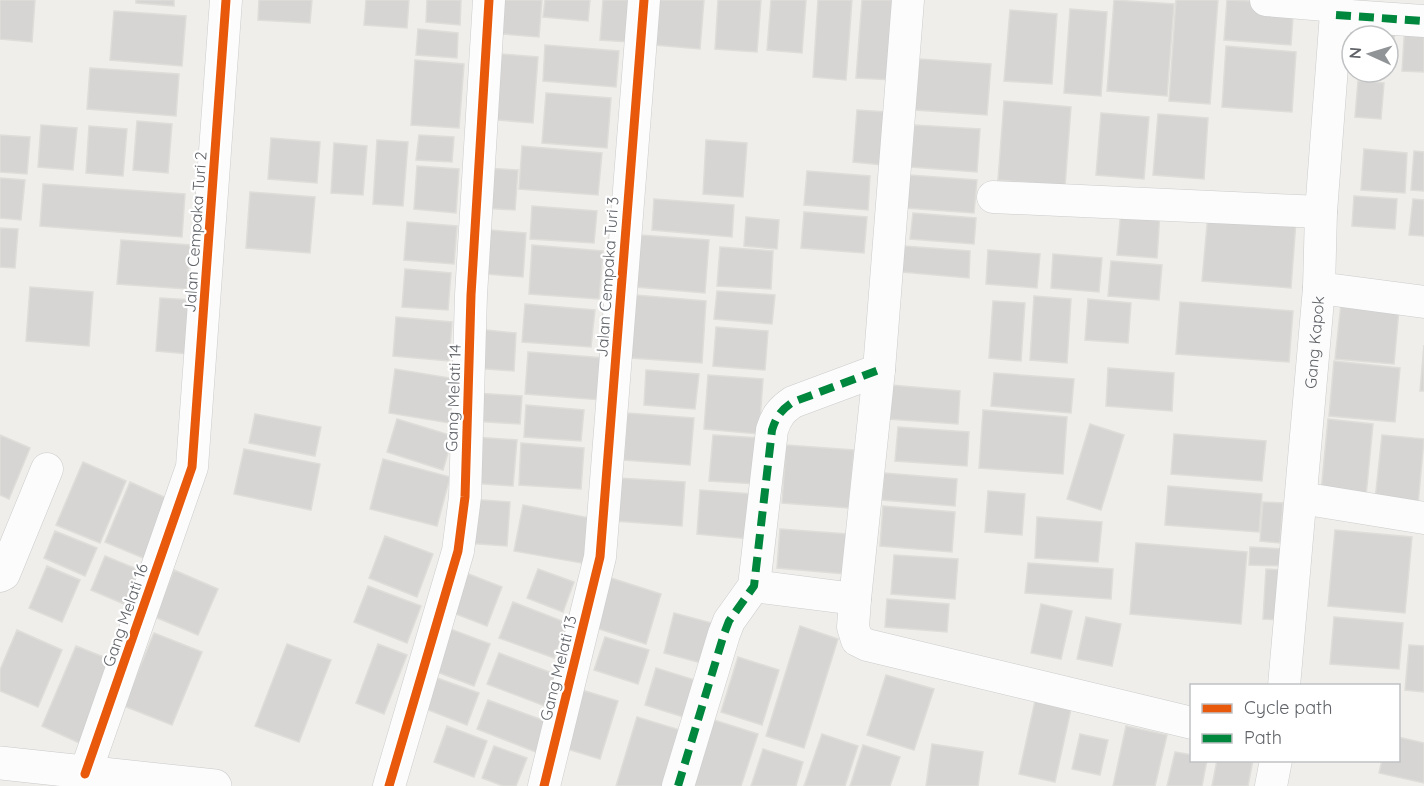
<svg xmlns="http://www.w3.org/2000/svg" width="1424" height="786" font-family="Quicksand,sans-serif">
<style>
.building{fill:#d6d5d3;stroke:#deddd9;stroke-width:1.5}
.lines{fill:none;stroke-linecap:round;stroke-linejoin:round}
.street-casing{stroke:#cbcccc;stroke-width:33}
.secondary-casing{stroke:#cacacb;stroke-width:34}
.street{stroke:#fdfcfc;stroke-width:32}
.secondary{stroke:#fdfcfc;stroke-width:33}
.quiet{stroke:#00873e;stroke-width:8;stroke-dasharray:15 8;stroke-linecap:butt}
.cycleway-casing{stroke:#fff;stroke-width:13}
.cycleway{stroke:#e8590c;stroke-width:9}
.labels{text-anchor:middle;stroke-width:4.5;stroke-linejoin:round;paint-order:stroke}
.street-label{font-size:16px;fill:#5f6368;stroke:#fff}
</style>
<rect width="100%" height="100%" fill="#efeeea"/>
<path class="building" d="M0,0h35l-3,42 -32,-3z
M136,0h38v6l-38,-3z
M259,0h53l-2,23 -52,-3z
M366,0h43l-2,28 -43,-3z
M427,0h34l-1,25 -34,-3z
M494,0h48l-3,37 -48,-4z
M545,0h45l-2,21 -45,-4z
M603,0h29l-3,42 -29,-2z
M658,0h46l-4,49 -45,-4z
M718,0h43l-4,52 -42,-3z
M771,0h35l-4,53 -35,-3z
M818,0h34l-6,80 -33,-3z
M862,0h38l-6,80 -38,-2z
M1114,0l60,4 -7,92 -60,-5z
M1176,0h42l-8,104 -41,-3z
M1227,0l67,3 -3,42 -67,-5z
M1070,9l37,3 -6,84 -37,-3z
M1010,10l47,4 -5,70 -48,-3z
M114,11l72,5 -4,50 -72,-6z
M1359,24l36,3 -3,43h-4v-34h-30z
M1405,24l19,1v47l-22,-1z
M418,29l40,4 -1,25 -41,-3z
M545,45l74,6 -3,36 -73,-6z
M1226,46l70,6 -4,60 -70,-5z
M490,53l48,4 -5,66 -47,-4z
M919,59l72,5 -4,51 -72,-5z
M415,60l49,4 -5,64 -48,-3z
M90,68l89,6 -3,42 -89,-7z
M1358,81l26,2 -3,36 -26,-2z
M546,93l65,5 -4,50 -65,-5z
M1004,101l67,6 -6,79 -67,-6z
M857,110l30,2 -4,53 -30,-3z
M1101,113l48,4 -5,62 -48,-4z
M1158,114l50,4 -4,61 -51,-4z
M137,121l35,3 -4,49 -35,-3z
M41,125l36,3 -4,42 -35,-3z
M914,125l66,4 -3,43 -66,-5z
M89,126l38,3 -4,47 -37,-3z
M0,135l30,2 -3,37 -27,-2z
M419,135l35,2 -2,25 -36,-2z
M271,138l49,4 -3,41 -49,-4z
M377,140l31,2 -5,64 -30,-2z
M706,140l41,3 -4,54 -40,-3z
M334,143l33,3 -4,49 -32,-2z
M522,146l80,7 -4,42 -79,-6z
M1364,149l43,4 -2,40 -44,-3z
M1414,151l10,1v39l-13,-1z
M417,166l42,3 -3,44 -42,-4z
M485,168l33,2 -3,40 -33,-2z
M807,171l63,5 -2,34 -64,-5z
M909,175l68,5 -3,33 -68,-5z
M0,178l25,2 -4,40 -21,-2z
M43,184l142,10 -3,43 -142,-11z
M250,192l65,5 -5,56 -64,-5z
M1354,196l43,3 -2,30 -43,-3z
M654,199l80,6 -2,32 -80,-7z
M1413,199l11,1v36l-15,-1z
M532,206l65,5 -3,32 -64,-4z
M1121,210l39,2 -3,46 -40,-3z
M804,212l63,5 -3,36 -63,-5z
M913,213l63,5 -2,26 -64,-5z
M1208,214l88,7 -5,67 -89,-7z
M746,217l33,3 -2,29 -33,-3z
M407,222l50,4 -3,38 -50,-4z
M0,228l18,1 -3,39 -15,-1z
M479,229l47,4 -3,44 -48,-4z
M640,235l69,5 -4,53 -69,-6z
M121,240l69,5 -3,44 -70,-5z
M532,245l71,6 -4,48 -70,-5z
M904,246l66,5 -1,27 -67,-6z
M720,247l53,4 -2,38 -54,-3z
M988,250l52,4 -3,34 -51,-4z
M1053,254l49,4 -3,34 -48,-4z
M1111,261l51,4 -3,35 -51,-4z
M405,269l46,4 -3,37 -46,-3z
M30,287l63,5 -4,54 -63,-5z
M717,291l58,4 -3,29 -58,-5z
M635,295l71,6 -4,62 -71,-5z
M1034,296l37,3 -4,64 -37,-3z
M160,298l33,2 -4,54 -33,-3z
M1088,299l43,4 -3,40 -43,-3z
M993,301l32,2 -4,58 -32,-3z
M1180,302l113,9 -4,51 -113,-8z
M525,304l70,6 -4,37 -69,-5z
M1341,304l58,5 -5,55 -59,-5z
M396,317l56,5 -3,39 -56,-5z
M716,327l52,4 -3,39 -52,-4z
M477,329l39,4 -2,38 -40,-3z
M1424,345v46h-4z
M528,352l77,6 -3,42 -77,-6z
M1334,361l66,7 -5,54 -66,-6z
M1108,368l66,5 -2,38 -66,-5z
M395,369l61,10 -7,44 -60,-10z
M646,370l53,4 -4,35 -51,-4z
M994,373l80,6 -3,34 -80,-7z
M708,375l55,4 -4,55 -55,-5z
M891,385l69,6 -2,33 -70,-5z
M475,393l47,3 -2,28 -48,-3z
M526,405l58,5 -3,31 -57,-4z
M983,410l84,7 -4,57 -84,-6z
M627,413l67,5 -4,47 -66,-5z
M255,414l66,13 -6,29 -66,-13z
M397,419l56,17 -10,34 -56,-18z
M1328,419l45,5 -7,72 -45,-4z
M1090,424l34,11 -23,75 -34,-11z
M898,427l71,5 -2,34 -72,-5z
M1174,434l92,7 -4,40 -91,-7z
M0,435l30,13 -21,51 -9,-4z
M713,435l48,3 -4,46 -48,-3z
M1382,435l42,4 -6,65 -43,-4z
M474,437l43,3 -4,46 -43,-3z
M521,443l63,5 -3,41 -62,-4z
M786,445l68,5 -5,58 -67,-5z
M244,449l76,15 -9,46 -77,-16z
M383,459l67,18 -13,49 -67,-17z
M83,462l43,19 -26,62 -44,-18z
M884,473l73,6 -2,27 -73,-6z
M618,478l67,4 -3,44 -67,-5z
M130,482l43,19 -25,59 -43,-18z
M1168,486l94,8 -3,38 -94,-7z
M700,490l53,4 -3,45 -53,-5z
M988,491l37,3 -3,41 -37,-3z
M469,499l41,3 -3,44 -42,-3z
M1263,502l20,1 -3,40 -20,-2z
M523,505l72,14 -8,45 -73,-13z
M883,506l72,6 -3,40 -72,-6z
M1037,517l65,5 -4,40 -63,-4z
M780,529l68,5 -3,40 -68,-6z
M1335,530l77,7 -7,76 -77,-7z
M55,531l42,17 -12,28 -41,-18z
M385,536l48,18 -16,43 -48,-19z
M1136,543l111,9 -6,72 -111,-10z
M1250,547l34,2 -1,17 -34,-1z
M894,555l64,4 -3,40 -64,-5z
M105,556l34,14 -15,34 -33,-14z
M1028,563l85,6 -2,30 -86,-6z
M47,566l33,14 -18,42 -33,-14z
M538,569l36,13 -11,30 -36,-14z
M1266,569l17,1 -3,50 -17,-1z
M174,570l44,19 -20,46 -43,-18z
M466,573l36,14 -15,39 -36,-14z
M611,578l50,16 -15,50 -50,-16z
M368,586l53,20 -14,37 -53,-21z
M887,599l62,5 -2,28 -62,-5z
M513,602l54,21 -13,35 -55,-20z
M1041,604l31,7 -11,48 -30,-6z
M674,613l45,12 -10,40 -45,-12z
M1086,617l35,7 -9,42 -35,-7z
M1334,617l69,6 -4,46 -69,-5z
M800,626l38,13 -34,109 -38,-12z
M445,627l45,17 -16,42 -45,-17z
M17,630l45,20 -24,57 -38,-16v-21z
M154,633l48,19 -30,73 -48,-19z
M605,637l44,13 -11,34 -44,-14z
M287,644l44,16 -32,82 -44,-16z
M378,644l29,11 -23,59 -28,-11z
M1409,645l15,1v46l-19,-2z
M76,646l45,18 -35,82 -44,-20z
M499,653l66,25 -12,31 -66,-25z
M738,657l41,13 -17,55 -41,-13z
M656,668l45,14 -11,37 -45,-14z
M886,675l48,14 -20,61 -47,-15z
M437,678l42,15 -12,32 -41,-16z
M582,690l36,11 -18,58 -36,-11z
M488,700l65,24 -12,30 -64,-25z
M1035,701l36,8 -16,73 -36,-8z
M637,717l49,15 -17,54h-53z
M714,720l44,14 -17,52h-47z
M447,726l40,15 -13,36 -40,-15z
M1126,726l41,9 -12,51h-42z
M822,734l36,12 -13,40h-41z
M1080,734l28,6 -8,35 -28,-6z
M1398,737l26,6v40l-45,-10 3,-13h16z
M932,744l51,8 -5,34h-52z
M863,745l37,12 -10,29h-40z
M494,746l33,12 -11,28h-13l-21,-8z
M763,749l40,13 -7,24h-45z
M1175,752l17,3v5h15l-5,26h-35z
M1217,760h36l-5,26h-36z"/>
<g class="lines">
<g class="street-casing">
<g id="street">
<path d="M1266,0l71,6"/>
<path d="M1336,15l88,6"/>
<path d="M993,197l328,15"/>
<path d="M1319,288l105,14"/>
<path d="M1301,498l123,20"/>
<path d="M0,576l4,-2 43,-105"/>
<path d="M754,586l101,13 24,-229 29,-370"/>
<path d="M855,599l-2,28 4,13 10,5 325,78"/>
<path id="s1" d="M1284,686l35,-398 2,-76 16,-212"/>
<path d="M85,774l107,-307 34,-467"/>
<path d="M389,786l69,-235 7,-54 6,-202 18,-295"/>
<path d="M544,786l56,-229 44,-557"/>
<path d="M678,786l46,-152 5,-13 25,-35 18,-156c4,-13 9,-20 21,-28l86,-32"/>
<path d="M1271,786l5,-26"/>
</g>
</g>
<g class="secondary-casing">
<path id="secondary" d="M0,763l215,23"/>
</g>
<use href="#street" class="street"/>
<use href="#secondary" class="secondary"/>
<path class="quiet" d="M1336,15l88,6
M678,786l46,-152 5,-13 25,-35 18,-156c4,-13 9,-20 21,-28l86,-32"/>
<g class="cycleway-casing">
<path id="cycleway" d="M85,774l107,-307 34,-467
M389,786l69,-235 7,-54 6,-202 18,-295
M544,786l56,-229 44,-557"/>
</g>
<use href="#cycleway" class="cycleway"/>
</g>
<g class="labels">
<g class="street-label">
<text transform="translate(195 232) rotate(-86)" y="6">Jalan Cempaka Turi 2</text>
<text transform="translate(607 277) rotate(-86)" y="6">Jalan Cempaka Turi 3</text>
<text dy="6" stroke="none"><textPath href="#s1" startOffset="345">Gang Kapok</textPath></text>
<text transform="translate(453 398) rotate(-88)" y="6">Gang Melati 14</text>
<text transform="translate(125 615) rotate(-71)" y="6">Gang Melati 16</text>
<text transform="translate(558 668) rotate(-76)" y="6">Gang Melati 13</text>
</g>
</g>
<rect x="1190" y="684" width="210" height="78" fill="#ffffff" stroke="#bfc1c3" stroke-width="1.5"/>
<rect x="1202" y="704" width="30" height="9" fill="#e8590c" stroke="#bfc1c3" stroke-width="1.5"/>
<text x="1244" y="714" font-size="18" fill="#5f6368">Cycle path</text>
<rect x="1202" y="734" width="30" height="9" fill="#00873e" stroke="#bfc1c3" stroke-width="1.5"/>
<text x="1244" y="744" font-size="18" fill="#5f6368">Path</text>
<g transform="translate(1370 54) rotate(274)"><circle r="28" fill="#ffffff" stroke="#bfc1c3" stroke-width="1.5"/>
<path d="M0-4.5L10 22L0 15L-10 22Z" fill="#919496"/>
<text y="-9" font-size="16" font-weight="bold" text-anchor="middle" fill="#5f6368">N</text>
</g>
</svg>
